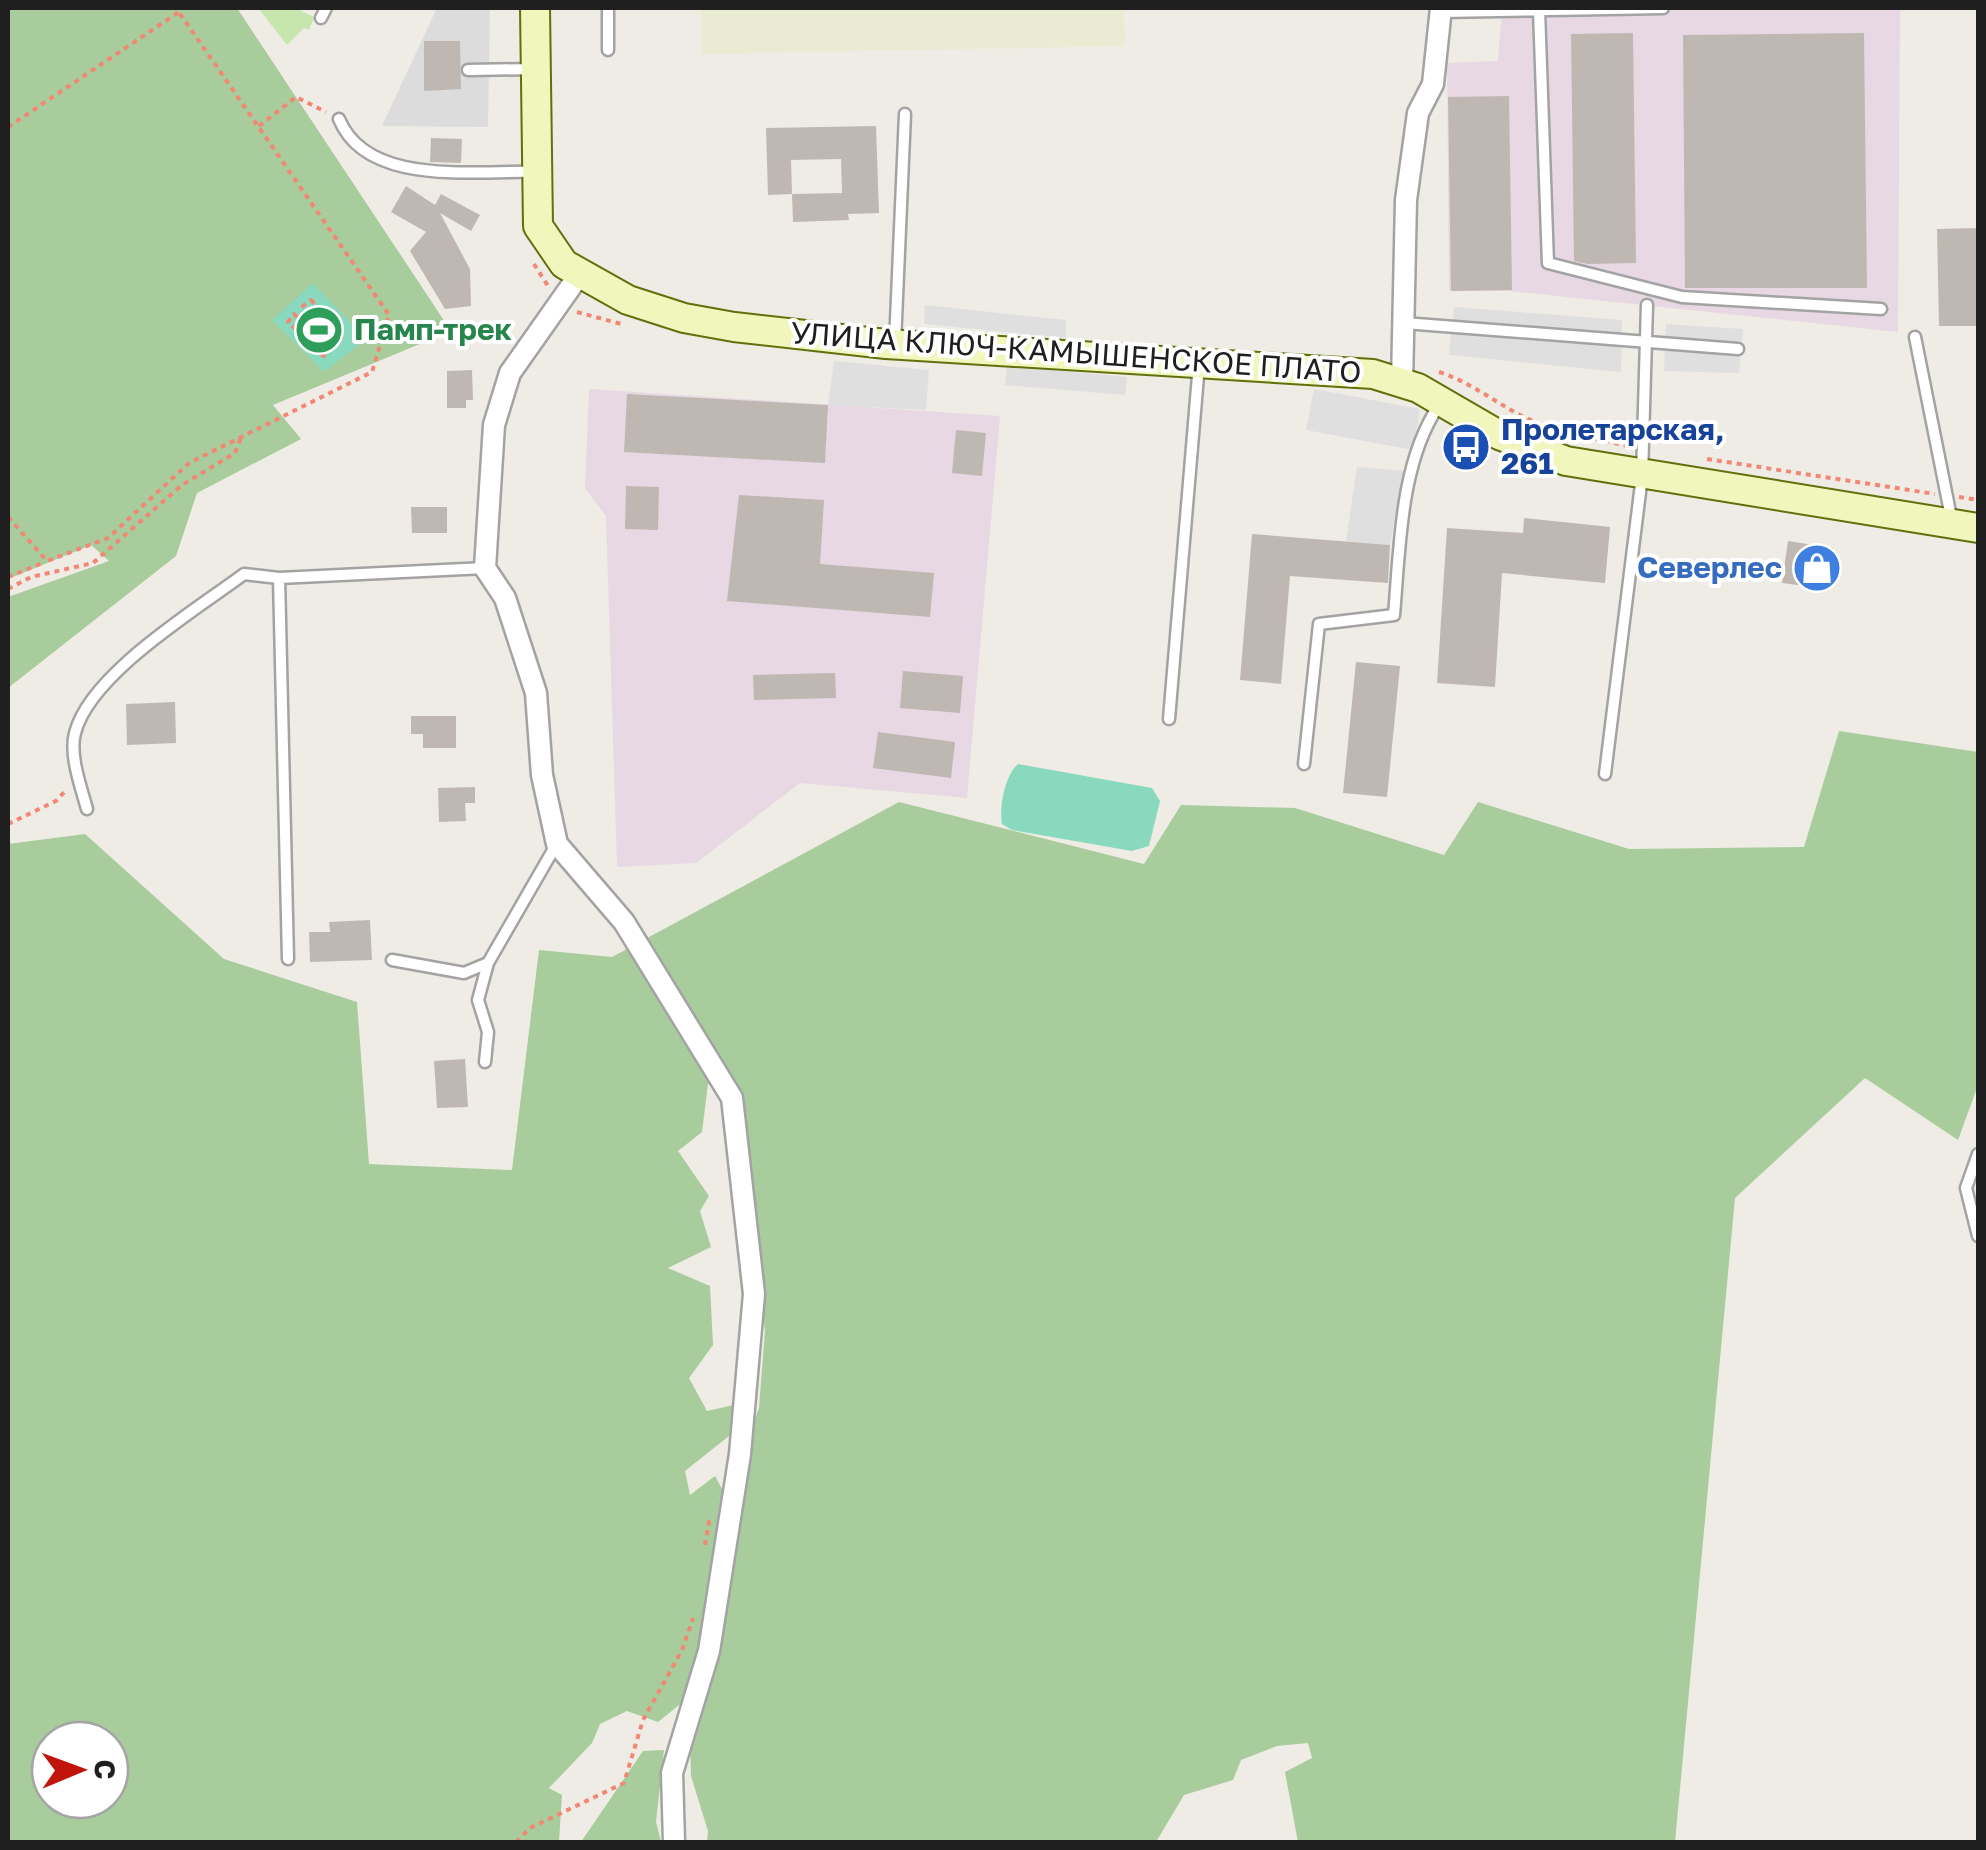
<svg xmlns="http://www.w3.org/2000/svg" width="1986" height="1850" font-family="'Golos Text',sans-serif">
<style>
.residential{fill:#dddcdc}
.industrial{fill:#e7d8e4}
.farmland{fill:#e9ecd2}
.grass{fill:#c7e6ae}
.forest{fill:#a8cc9c;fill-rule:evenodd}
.pitch{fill:#88d9be}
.parking{fill:#dfdfdf}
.building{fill:#bfb8b2;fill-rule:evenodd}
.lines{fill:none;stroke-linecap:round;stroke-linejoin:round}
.service-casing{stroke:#a3a3a3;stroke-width:15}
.minor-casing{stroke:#a3a3a3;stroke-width:25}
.secondary-casing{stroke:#60700b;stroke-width:32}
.path{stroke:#f18774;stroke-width:4;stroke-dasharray:5 5;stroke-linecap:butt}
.service{stroke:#fff;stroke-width:10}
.minor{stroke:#fff;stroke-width:20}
.secondary{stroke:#f0f6bc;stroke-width:28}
.labels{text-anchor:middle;stroke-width:8;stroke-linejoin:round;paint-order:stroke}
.leisure-label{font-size:30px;font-weight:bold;fill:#27864d;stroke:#fff;text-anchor:start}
.street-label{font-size:30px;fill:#1f1f1f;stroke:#fff}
.transit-label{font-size:30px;font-weight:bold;fill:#164399;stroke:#fff;text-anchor:start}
.shop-label{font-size:30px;font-weight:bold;fill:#366cbe;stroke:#fff;text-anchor:end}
</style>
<rect width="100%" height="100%" fill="#efece5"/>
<path class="residential" d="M437,8h53l-2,119 -106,-1z"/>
<path class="industrial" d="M1502,8h398l-2,324 -389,-41h-60l-2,-228 51,-2z
M589,389l411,27 -33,382 -167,-15 -104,80 -79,4 -11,-351 -21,-28z"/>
<path class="farmland" d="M701,8h423l1,38 -423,8z"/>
<path class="grass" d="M258,8h44l-1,3 13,6 -5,13 -5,-2 -17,17z"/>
<path class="forest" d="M8,8h229l214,323 -178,74 28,34 -104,54 -21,63 -168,132v-91l101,-36 -18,-16 -83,34z
M1839,731l139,21v333l-20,55 -93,-62 -130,120 -60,644h-377l-13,-70 27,-14 -4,-15 -31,3 -36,14 -8,20 -49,15 -28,47h-449l1,-11 -17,-55 -2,-79 -31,25 -31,-11 -27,13 -8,19 -43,45 13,7 -3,47h-551v-998l77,-10 139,125 133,43 12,162 143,6 27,-220 73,7 287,-155 245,62 37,-59 114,3 149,47 34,-53 151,47 175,-2zM731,1079l34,252 -6,77 -33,88 -11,-20 -25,19 -5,-24 64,-51 -11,-16 -31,7 -18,-33 24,-33 -3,-59 -42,-18 43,-21 -11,-36 9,-15 -31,-45 24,-19 6,-48zM50,1740h60v60h-60z
M664,1750l-8,72 5,20h-80l62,-91z"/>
<path class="pitch" d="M313,283l53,56 -42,33 -52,-52z
M1018,764l134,24 8,13 -11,45 -17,5 -120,-21 -10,-6c-3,-17 3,-49 16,-60z"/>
<path class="parking" d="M925,305l141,15v18l-142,-14z
M1454,307l168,13 -1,52 -172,-17z
M1666,324l77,5 -4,44 -75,-2z
M834,361l95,9 -3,40 -98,-5z
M1007,366l120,11 -2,18 -120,-10z
M1314,389l106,20 -7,41 -107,-20z
M1357,467l47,4 -14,74 -44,-4z"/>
<path class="building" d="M1633,33l3,230 -48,1 -14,-3 -3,-227z
M1864,33l3,255h-182l-2,-253z
M424,41h36l1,48 -37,2z
M1509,96l3,194 -61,1 -3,-194z
M876,126l3,87 -31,1 1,6 -56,2 -1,-28 -24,1 -2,-67zM841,159l1,34 -50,1 -1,-34z
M431,138l31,1 -1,24 -31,-1z
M406,186l29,19 6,-11 39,21 -9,16 -31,-18 30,56 1,37 -26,3 -35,-58 16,-19 -35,-20z
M1978,228v98h-39l-2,-97z
M472,370l1,30h-7v8h-19v-37z
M627,394l201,11 -3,58 -201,-11z
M956,430l30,3 -4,43 -30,-3z
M626,486l33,1 -1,43 -33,-1z
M739,495l85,5 -4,64 114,9 -4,44 -203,-16z
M411,507h36v26h-35z
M1524,518l86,9 -5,56 -103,-10 -7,114 -58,-4 10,-155 76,5z
M1252,534l138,11 -2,38 -98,-7 -9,108 -41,-4z
M1788,541l45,7 -6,41 -45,-6z
M1356,662l44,4 -13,131 -44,-4z
M903,671l60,5 -3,37 -60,-5z
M835,673l1,25 -82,2 -1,-25z
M175,702l1,41 -49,2 -1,-41z
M411,716h45v32h-33v-14h-12z
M878,732l77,10 -4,36 -78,-10z
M475,787v16h-10l1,18 -27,1 -1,-34z
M370,920l2,40 -62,2 -1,-30h21l-1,-10z
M465,1059l3,48 -31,1 -3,-47z"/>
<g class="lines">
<g class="service-casing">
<path id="service" d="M1539,10l9,253 134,34 199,12
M1441,12l222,-4
M321,18l5,-10
M608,50v-42
M468,70l67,-1
M339,119c28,68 135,51 195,53
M1404,323l334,26
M1915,337l37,185
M895,343l10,-229
M1169,719l30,-355
M1304,764l15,-140 75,-9c6,-69 6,-152 45,-210
M1605,774l37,-298 5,-171
M87,809c-6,-22 -18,-54 -12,-76 15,-59 121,-123 169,-159l35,4
M288,959l-9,-381 206,-10
M392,960l72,13 24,-10 68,-118
M485,1062l3,-30 -10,-32 10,-37
M1978,1154l-12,34 12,48"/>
</g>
<g class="minor-casing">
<path id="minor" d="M579,275l-69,98 -16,52 -9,143 20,30 31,95 6,82 15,69 67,78 108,176 22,196 -14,160 -31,197 -37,122 2,69
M1402,383l4,-183 12,-87 15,-29 8,-76"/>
</g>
<g class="secondary-casing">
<path id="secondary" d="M535,8l3,218 26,38 64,36 56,18 50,9 152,17 487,30 45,14 81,47 67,26 412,67"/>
</g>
<path class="path" d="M259,126l37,-29 30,15
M8,127l171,-115
M534,264l14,22
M311,300l33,34 -7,7 -12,-12 -6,2v7l10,10 -5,8 -36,-34 6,-8 13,13 7,-1 2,-6 -13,-14z
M577,312l48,13
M1439,372c31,10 54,29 83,44 33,16 71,22 106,30
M1707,459l228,35
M1959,497l19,3
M8,517l39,44 61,-23 81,-75 183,-91 17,-57 -213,-307
M8,577l37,-15
M8,589l23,-12 62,-14 89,-78 53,-32 7,-18
M8,824l48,-23 11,-12
M705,1545l5,-29
M516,1842l14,-14 94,-45 19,-63 39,-70 11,-32"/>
<use href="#service" class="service"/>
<use href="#minor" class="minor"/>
<use href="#secondary" class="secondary"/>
</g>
<defs>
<g id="stadium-disc" transform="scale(2.5)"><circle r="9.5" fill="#2e9e5b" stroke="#fff"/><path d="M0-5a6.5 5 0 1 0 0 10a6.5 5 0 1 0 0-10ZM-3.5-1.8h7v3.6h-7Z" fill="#fff"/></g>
<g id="bus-disc" transform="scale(2.5)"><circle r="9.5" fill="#1a4fb4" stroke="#fff"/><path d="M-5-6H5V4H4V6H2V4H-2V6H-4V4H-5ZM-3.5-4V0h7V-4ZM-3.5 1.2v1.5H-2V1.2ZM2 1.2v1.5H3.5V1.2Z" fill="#fff"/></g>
<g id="shop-disc" transform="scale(2.5)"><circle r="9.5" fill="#3f7fe0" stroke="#fff"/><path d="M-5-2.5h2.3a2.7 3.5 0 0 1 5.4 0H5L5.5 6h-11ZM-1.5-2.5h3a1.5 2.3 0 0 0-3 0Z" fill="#fff"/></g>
</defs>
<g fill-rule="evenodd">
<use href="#stadium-disc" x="319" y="330"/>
<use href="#bus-disc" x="1466" y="447"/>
<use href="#shop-disc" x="1817" y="568"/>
</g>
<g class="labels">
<g class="leisure-label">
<text x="354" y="340">Памп-трек</text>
</g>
<g class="street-label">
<text transform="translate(1076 353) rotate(4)" y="10">УЛИЦА КЛЮЧ-КАМЫШЕНСКОЕ ПЛАТО</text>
</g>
<g class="transit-label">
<text x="1501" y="440">Пролетарская,<tspan x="1501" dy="34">261</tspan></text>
</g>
<g class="shop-label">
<text x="1782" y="578">Северлес</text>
</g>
</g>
<rect width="1986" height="1850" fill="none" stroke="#1f1f1f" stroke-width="20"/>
<g transform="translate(80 1770) rotate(89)"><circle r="48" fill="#ffffff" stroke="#a5a5a5" stroke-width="2.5"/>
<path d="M0-8L18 38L0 25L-18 38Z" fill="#c1150c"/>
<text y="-15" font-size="28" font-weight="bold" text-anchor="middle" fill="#1f1f1f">С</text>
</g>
</svg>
